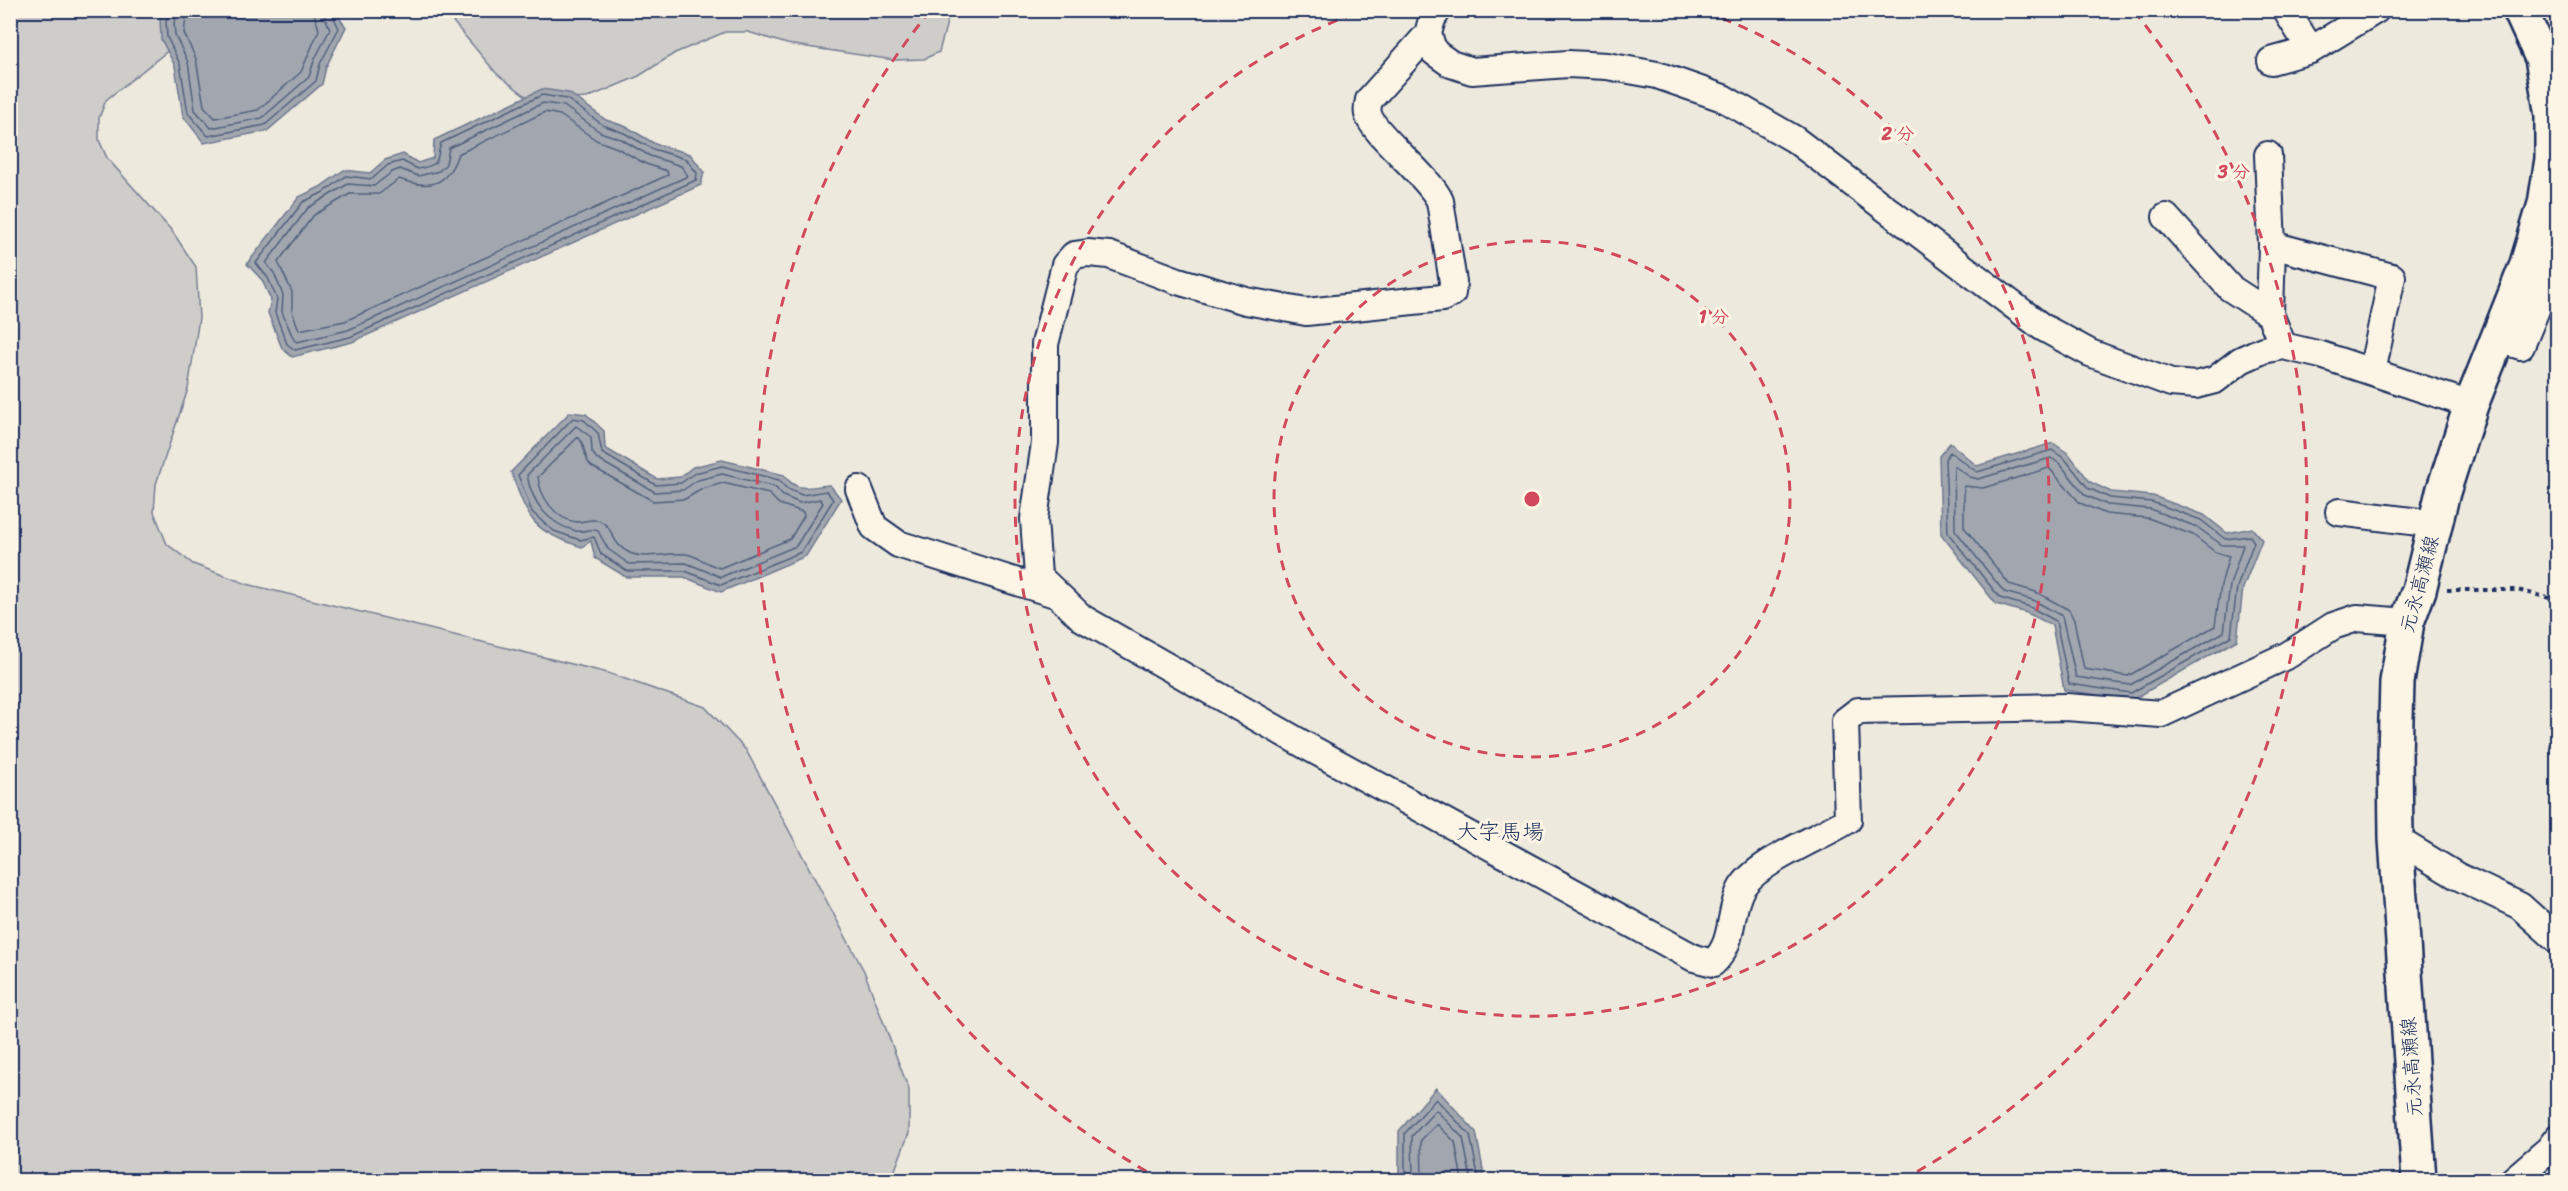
<svg xmlns="http://www.w3.org/2000/svg" width="2568" height="1191" font-family="Sriracha,'Klee One',sans-serif">
<style>
.green{fill:#cfcdca;stroke:#757e94;stroke-width:1.5}
.water{fill:#a2a7af;stroke:#6c778f;stroke-width:1.5}
.lines{fill:none;stroke-linecap:round;stroke-linejoin:round}
.shore{stroke:#515f7e;stroke-width:1.5}
.street-casing{stroke:#1b2f5e;stroke-width:30}
.secondary-casing{stroke:#1b2f5e;stroke-width:38}
.path{stroke:#1b2f5e;stroke-width:4;stroke-dasharray:4.5 4.5;stroke-linecap:butt}
.street{stroke:#fcf5e5;stroke-width:26}
.secondary{stroke:#fcf5e5;stroke-width:33}
.ring{fill:none;stroke:#d1495b;stroke-width:3;stroke-dasharray:10 8}
.labels{text-anchor:middle;stroke-width:6;stroke-linejoin:round;paint-order:stroke}
.street-label{font-size:20px;fill:#1b2f5e;stroke:#fcf5e5}
.quarter-label{font-size:22px;fill:#1b2f5e;stroke:#fcf5e5}
.centre{fill:#d1495b;stroke:#fcf5e5;stroke-width:3}
.ring-label{font-size:18px;text-anchor:middle;font-weight:bold;fill:#d1495b;stroke:#fcf5e5;stroke-width:6;stroke-linejoin:round;paint-order:stroke}
</style>
<rect width="100%" height="100%" fill="#eee9dd"/>
<filter id="ink" filterUnits="userSpaceOnUse"><feTurbulence type="fractalNoise" baseFrequency=".0167" numOctaves="2"/><feDisplacementMap in="SourceGraphic" scale="12" xChannelSelector="R" yChannelSelector="G"/><feConvolveMatrix kernelMatrix="1 2 1 2 8 2 1 2 1" color-interpolation-filters="sRGB"/></filter>
<g filter="url(#ink)">
<path class="green" d="M10,11h208l-112,89 -7,18v22l8,18 65,73 24,36 3,51 -11,71 -32,95 -2,28 13,32 26,20 54,20 361,89 97,34 41,43 118,221 45,119v43l-18,47h-880z
M444,11h506l-11,41 -15,7 -30,1 -107,-16 -39,-12h-23l-50,21 -36,23 -52,22 -29,2 -32,-4 -29,-22z"/>
<path class="water" d="M166,11h168l12,16 -20,40 -4,17 -55,47 -63,12 -21,-27 -8,-50 -14,-27 -1,-21z
M542,89l27,4 37,27 21,7 28,17 35,10 14,18 -3,13 -349,157 -60,15 -10,-9 -14,-35 3,-13 -9,-20 -15,-16 52,-67 21,-10 24,-17 26,3 15,-13 18,-6 15,9 15,-5 1,-18z
M570,412l16,2 18,17 1,17 52,31 23,-2 13,-10 29,-7 62,15c13,19 26,11 46,10l11,14 -35,57 -85,36 -37,-15h-58l-31,-19 -4,-17 -9,6c-51,-17 -53,-26 -71,-75z
M1950,443l27,23 76,-23 16,11 21,28 21,10 42,4 51,19 23,18 25,-5 10,12 -19,48 -6,52 -105,60 -68,-10 -12,-65 -25,-12 -31,-9 -55,-70 -2,-78z
M1436,1088l40,44 9,48h-86v-49z"/>
<g class="lines">
<path class="shore" d="M170,10l-4,11 1,16 13,27 8,49 20,23 57,-11 51,-44 4,-17 19,-36 -9,-18
M178,10l-4,13 1,12 13,27 7,48 16,18 51,-10 47,-41 5,-16 16,-32 -8,-19
M187,10l-3,23 12,26 8,47 11,12 43,-8 43,-38 18,-42 -6,-20
M542,95l25,4 36,26 21,8 29,16 33,10 11,14 -1,7 -346,157 -55,13 -8,-6 -12,-31 2,-14 -9,-21 -12,-15 47,-61 21,-10 22,-16 26,3 16,-14 14,-4 16,8c24,-5 17,-7 23,-26z
M543,103l21,3 36,26 21,7 29,17 31,10 7,10 -340,154 -51,12 -3,-2 -12,-28 1,-17 -9,-22 -8,-10 42,-55 40,-24 26,2 18,-14 8,-3 18,7 21,-5 7,-7 3,-16z
M545,112l15,3 36,25 21,8 29,16 21,7 1,4 -323,146 -46,9 -7,-19v-19l-14,-30 36,-47 36,-21h29l20,-15c31,11 48,7 59,-25z
M573,418l11,2 14,13 4,20 54,32 25,-2 14,-10 27,-7 57,14 8,9 15,6 25,-4 6,9 -32,52 -80,33 -36,-14h-58l-26,-17 -7,-17 -14,3 -26,-9 -10,-8 -12,-11 -14,-37z
M576,426l15,11 1,15 5,7 58,33 28,-2 15,-10 24,-6 53,13 8,9 17,7 20,-4 3,4 -27,43 -75,31 -35,-14 -57,1 -21,-15 -10,-18c-9,-4 -14,2 -22,0 -28,-7 -44,-28 -49,-56z
M578,437c8,7 5,21 13,29l62,35 32,-2 17,-10 21,-6 46,11 10,10 24,8 1,4 -14,23 -70,29c-12,-3 -22,-12 -34,-14 -17,-2 -41,6 -56,-1 -20,-9 -15,-25 -30,-32 -9,-3 -15,1 -23,1 -22,-2 -37,-26 -39,-45z
M2052,450l13,9 23,29 22,10 42,4 49,18 24,19 25,-3 4,6 -17,45 -6,49 -100,57 -62,-9 -13,-63 -26,-14 -30,-9 -52,-65 -3,-74 5,-7 27,20z
M2051,458l9,6 25,31 23,10 42,4 47,18 25,18h21l-13,40 -6,47 -94,53 -54,-8 -14,-61 -29,-16 -29,-8 -49,-62 -1,-64 16,11 8,2z
M2049,468l31,35 26,11 42,4 45,17 22,17 14,4 -8,29 -6,41 -87,50 -44,-7 -10,-49 -5,-10 -33,-18 -27,-8 -45,-57v-41l19,2z
M1405,1180v-47l31,-34 34,36 9,45
M1413,1180l-1,-44 24,-26 27,28 8,42
M1422,1180l-1,-40 16,-16 18,18 7,38"/>
<g class="street-casing">
<path id="street" d="M1438,10l-6,9 -4,15 -59,66c-1,4 -2,10 -1,14 4,19 61,62 72,87l13,81 -1,11 -10,5 -136,14 -60,-11 -68,-20 -69,-26 -21,-2 -14,2 -9,10 -20,79v99l-11,76 4,57 44,42 228,130 384,210 19,5c22,-21 15,-47 27,-72 13,-28 80,-53 108,-71l-3,-99 13,-10 208,-4 95,7 127,-59 45,-29 24,-8 50,4
M2289,15l22,35
M1428,34l6,18 17,12 21,7 96,-7 39,2 50,9 66,23 71,41 248,188 48,26 81,30 25,2 19,-5 26,-20 22,-10 20,-4 38,9 150,50
M2271,61l40,-11 65,-40
M2268,155l4,90
M2166,217l64,71 40,26
M2497,339l24,7 37,-90
M2283,346l-13,-32 2,-69 120,32 -20,95
M859,489l15,38 24,17 157,50
M2339,512l96,12
M2396,839l61,37 63,30 38,34
M2513,1180l36,-31 9,-12"/>
</g>
<g class="secondary-casing">
<path id="secondary" d="M2419,1180l-23,-341 -1,-84 2,-73 10,-60 12,-32 24,-98 28,-87 55,-138 19,-63 7,-45v-44l-10,-57 -22,-48"/>
</g>
<path class="path" d="M2447,590h70l41,10"/>
<use href="#street" class="street"/>
<use href="#secondary" class="secondary"/>
</g>
</g>
<g class="ring">
<circle cx="1532" cy="499" r="258"/>
<path d="M1705 12A517 517 0 1 1 1359 12"/>
<path d="M1162 1180A775 775 0 0 1 930 11M2134 11A775 775 0 0 1 1902 1180"/>
</g>
<g class="labels">
<g class="street-label">
<text transform="translate(2419 584) rotate(-75)" y="7">元永高瀬線</text>
<text transform="translate(2411 1067) rotate(-94)" y="7">元永高瀬線</text>
</g>
<g class="quarter-label">
<text x="1500" y="839">大字馬場</text>
</g>
</g>
<circle cx="1532" cy="499" r="9" class="centre"/>
<g class="ring-label">
<text x="1898" y="140">2 分</text>
<text x="2234" y="178">3 分</text>
<text x="1714" y="323">1 分</text>
</g>
<rect width="2568" height="1191" fill="none" stroke="#fcf5e5" stroke-width="36"/>
<rect x="18" y="18" width="2532" height="1155" fill="none" stroke="#1b2f5e" stroke-width="2" filter="url(#ink)"/>
</svg>
